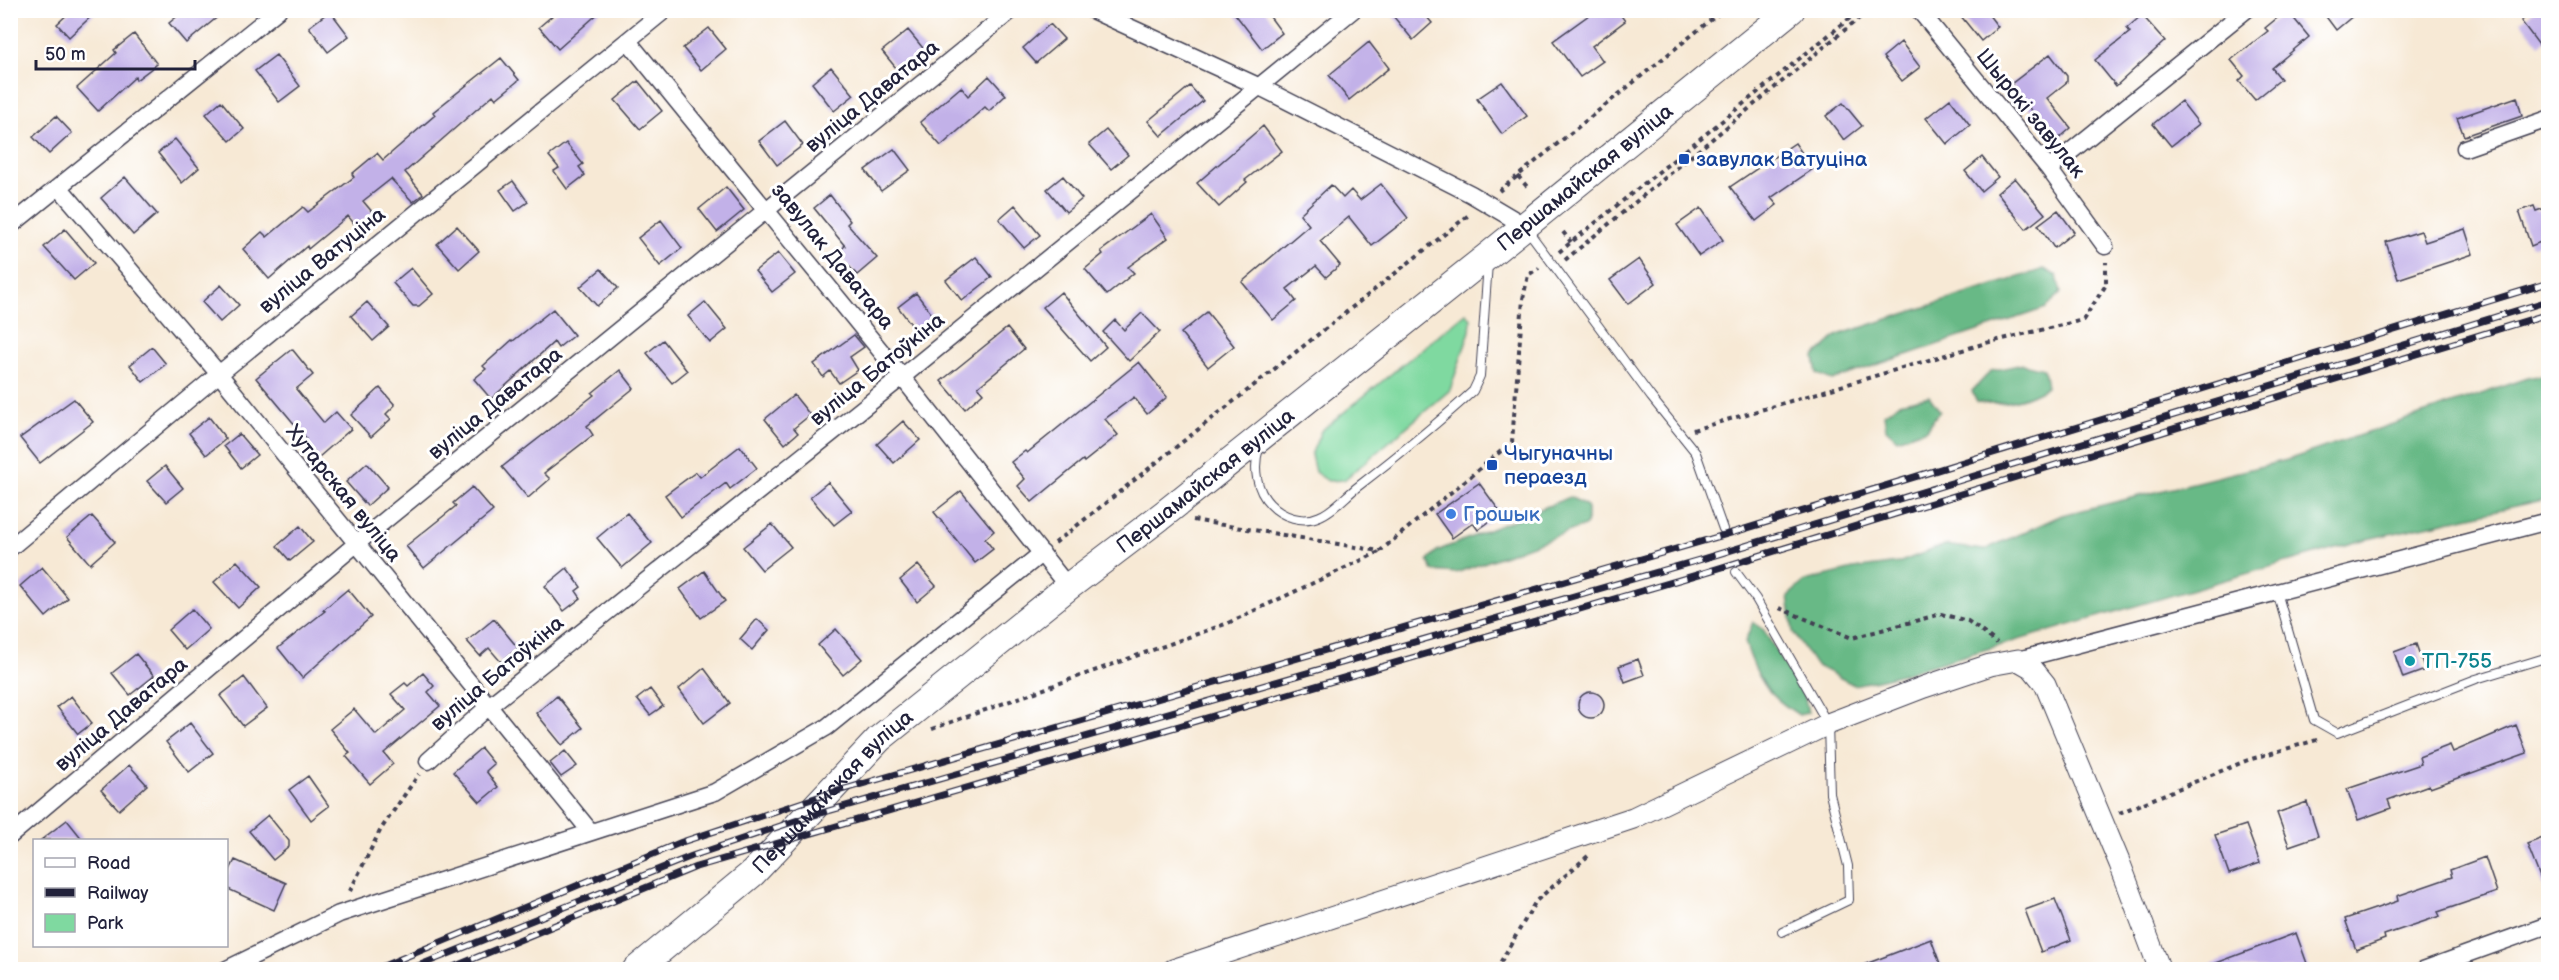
<svg xmlns="http://www.w3.org/2000/svg" width="2559" height="980" font-family="'Balsamiq Sans',sans-serif">
<style>
.green{fill:#7fd9a0;stroke:#507e6e;stroke-width:1.5}
.forest{fill:#67b986;stroke:#446e60;stroke-width:1.5}
.building{fill:#c2b1e8}
.lines{fill:none;stroke-linecap:round;stroke-linejoin:round}
.service-casing{stroke:#424052;stroke-width:10}
.minor-casing{stroke:#424052;stroke-width:19}
.tertiary-casing{stroke:#424052;stroke-width:23}
.primary-casing{stroke:#424052;stroke-width:29}
.path{stroke:#424052;stroke-width:4;stroke-dasharray:4.5 4.5;stroke-linecap:butt}
.service{stroke:#fff;stroke-width:8}
.minor{stroke:#fff;stroke-width:16}
.tertiary{stroke:#fff;stroke-width:21}
.primary{stroke:#fff;stroke-width:27}
.rail-casing{stroke:#22223b;stroke-width:7}
.rail{stroke:#fff;stroke-width:4.5;stroke-dasharray:14;stroke-linecap:butt}
.transit-dot{fill:#1a4fb4;stroke:#fff;stroke-width:2}
.shop-dot{fill:#3f7fe0;stroke:#fff;stroke-width:2}
.culture-dot{fill:#0f9aa8;stroke:#fff;stroke-width:2}
.labels{text-anchor:middle;stroke-width:6;stroke-linejoin:round;paint-order:stroke}
.street-label{font-size:21px;fill:#22223b;stroke:#fff}
.transit-label{font-size:21px;fill:#164399;stroke:#fff;text-anchor:start}
.shop-label{font-size:21px;fill:#366cbe;stroke:#fff;text-anchor:start}
.culture-label{font-size:21px;fill:#0d838f;stroke:#fff;text-anchor:start}
</style>
<rect width="100%" height="100%" fill="#fff"/>
<filter id="ink" filterUnits="userSpaceOnUse"><feTurbulence type="fractalNoise" baseFrequency=".0167" numOctaves="2"/><feDisplacementMap in="SourceGraphic" scale="12" xChannelSelector="R" yChannelSelector="G"/><feConvolveMatrix kernelMatrix="1 2 1 2 8 2 1 2 1" color-interpolation-filters="sRGB"/></filter>
<filter id="wash" filterUnits="userSpaceOnUse"><feTurbulence type="fractalNoise" baseFrequency=".008" numOctaves="4" result="noise"/><feDisplacementMap in="SourceGraphic" scale="24" xChannelSelector="R" yChannelSelector="G"/><feGaussianBlur stdDeviation="1.35" result="paint"/><feColorMatrix in="noise" values="0 0 0 0 0 0 0 0 0 0 0 0 0 0 0 0 0 1.4 0 .05"/><feComposite in="paint" operator="in"/></filter>
<g filter="url(#wash)">
<rect width="100%" height="100%" fill="#f7e9d5"/>
<path class="green" d="M1466,313l5,6 -1,12 -20,59 -106,90 -16,1 -13,-9 -4,-17 10,-24z"/>
<path class="forest" d="M2044,269l13,7 4,17 -15,15 -214,72 -15,-6 -3,-17 24,-22z
M2023,364l21,5 3,18c-22,13 -45,19 -70,15l-5,-11 19,-20z
M2548,375v124l-185,41 -472,137 -37,8 -39,-20 -22,-33 -5,-36 17,-15 48,-12 45,-6 46,-18 40,5 78,-35 225,-55 244,-83z
M1929,396l11,15 -14,18 -29,10 -11,-10 -2,-15 15,-11z
M1570,497l17,9v19l-131,48 -23,-2 -5,-11 9,-9z
M1753,622l10,7 42,69 3,15 -9,2c-33,-20 -42,-37 -54,-73z"/>
<g id="blocks">
<path class="building" d="M72,10h26l-29,27 -12,-13z
M185,10h41l-40,33 -17,-20z
M559,10h43l-44,39 -19,-22z
M1232,10h33l17,23 -20,16z
M1388,10h33l11,13 -19,17z
M1596,10h21l8,11 -33,25 11,15 -23,16 -27,-36z
M1956,10h29l13,17 -17,14z
M2287,10l22,27 -37,31 9,11 -26,21 -16,-19 5,-5 -13,-16 37,-29 -3,-3z
M2321,10h39l-24,20z
M2536,10h12v28l-9,7 -18,-24z
M330,11l19,25 -21,16 -19,-25z
M2142,15l23,26 -49,45 -21,-26 35,-28 -3,-4z
M1050,24l14,15 -28,24 -13,-15z
M709,28l17,21 -25,21 -18,-22z
M908,30l19,23 -26,21 -19,-23z
M134,34l23,30 -21,16 -1,-3 -37,34 -21,-23 39,-35 -2,-3z
M1369,42l20,26 -40,32 -20,-25z
M1901,42l19,25 -18,14 -19,-24z
M2050,54l17,22v6l-20,16 24,30 -16,14 -44,-58z
M276,55l24,31 -21,16 -24,-31z
M501,58l18,22 -23,19 -3,-4 -88,77 18,22 -10,8 -22,-23 -28,22 10,12 -17,13 -8,-10 -40,33 -1,-3 -38,33 -26,-30 19,-17 5,5 36,-30 5,5 46,-35 -2,-3 25,-21 6,7 52,-45 -2,-3z
M831,67l23,28 -20,16 -22,-28z
M989,76l17,19 -17,16 -4,-4 -44,39 -21,-24 41,-35 7,9z
M638,81l24,30 -22,18 -25,-29z
M1502,82l25,34 -25,18 -25,-35z
M1190,86l13,15 -42,35 -13,-15z
M2517,97l5,19 -58,20 -7,-18z
M1950,99l20,26 -23,19 -21,-26z
M221,101l23,28 -14,12 -24,-27z
M2181,101l18,23 -28,22 -18,-22z
M1843,103l19,23 -18,14 -18,-24z
M56,116l16,17 -23,21 -16,-17z
M785,121l18,24 -26,20 -18,-24z
M1263,126l19,25 -37,29 2,2 -28,25 -22,-24z
M1106,130l22,25 -17,14 -22,-25z
M175,139l24,29 -17,15 -24,-30z
M566,143l17,21 -4,3 6,8 -18,14 -13,-18 5,-3 -10,-12z
M1795,143l18,26 -42,29 6,7 -21,16 -26,-34z
M894,149l16,21 -29,21 -16,-21z
M1982,157l16,20 -17,14 -16,-20z
M1063,176l19,23 -16,13 -19,-23z
M125,177l32,37 -24,21 -32,-37z
M2015,178l30,36 -19,15 -29,-36z
M513,181l15,21 -13,9 -15,-21z
M1381,184l27,34 -36,28 -23,-29 -29,24 20,24 -14,12 -10,-11 -29,23 9,12 -23,19 -31,-38 67,-57 -9,-11 31,-29 12,13 8,-8 9,10z
M726,187l18,23 -27,22 -18,-23z
M830,195l20,26 -3,3 30,34 -20,17 -20,-22 8,-7 -31,-38z
M1015,205l25,30 -16,13 -25,-29z
M2534,206l2,5 12,-4v32l-17,7 -12,-35z
M1701,208l22,32 -24,16 -22,-31z
M2058,210l16,22 -20,16 -16,-23z
M1151,214l17,24 -40,29 6,6 -27,22 -22,-26 18,-15 -2,-3z
M661,220l21,28 -22,18 -22,-28z
M457,226l22,25 -20,18 -22,-25z
M65,229l29,34 -20,17 -30,-33z
M2465,229l8,25 -75,25 -12,-37 35,-11 4,11z
M778,253l17,21 -23,18 -17,-21z
M976,257l16,20 -30,24 -16,-21z
M1639,259l17,24 -28,21 -18,-24z
M411,268l22,26 -14,12h-6l-20,-23z
M601,269l17,19 -21,18 -17,-19z
M221,285l18,20 -19,17 -18,-20z
M1061,292l45,55 -16,14 -47,-54z
M916,293l21,28 -18,14 -21,-28z
M367,302l22,25 -16,14 -22,-25z
M705,302l22,27 -17,14 -22,-27z
M553,309l21,26 -16,13 -4,-6 -63,57 -17,-20 12,-10 -3,-3 29,-26 1,1z
M1207,312l27,34 -26,21 -27,-34z
M1142,313l18,19 -31,29 -26,-29 12,-12 9,10z
M1007,328l17,21 -46,38 5,6 -18,16 -24,-28z
M854,335l10,12 -14,10 8,13 -19,13 -9,-12 -7,6 -9,-13z
M663,340l24,31 -15,12 -25,-30z
M152,347l14,17 -23,18 -13,-17z
M292,349l21,26 -17,14 28,34 12,-11 15,17 -32,28 -15,-17 2,-2 -50,-60z
M1139,362l28,35 -20,17 -13,-17 -29,22 13,16 -34,27 -1,-2 -51,42 -14,-16 7,-7 -14,-17 14,-11 2,2z
M620,370l14,18 -47,38 6,9 -49,38 6,6 -22,19 -26,-31 92,-72 -2,-2z
M380,388l15,17 -9,9 5,5 -20,18 -20,-22z
M794,395l16,20 -16,13 4,5 -13,11 -20,-25z
M74,399l19,23 -53,41 -20,-25z
M209,417l17,22 -20,16 -17,-22z
M903,421l17,19 -26,23 -17,-19z
M239,434l18,21 -16,13 -17,-22z
M740,446l17,22 -27,21 -4,-6 -45,34 -16,-22 31,-23 4,5z
M367,463l21,24 -21,19 -21,-24z
M165,466l18,22 -17,14 -19,-21z
M828,482l24,29 -18,14 -24,-28z
M1479,483l22,30 -23,17 -5,-7 -21,15 -17,-24z
M472,487l21,24 -69,57 -18,-22 50,-40 -3,-3z
M961,491l33,40 -9,8 8,10 -18,14 -41,-51z
M627,513l25,30 -30,25 -25,-30z
M92,516l23,26 -25,22 -23,-27z
M772,524l19,23 -29,23 -19,-23z
M300,526l13,16 -23,19 -13,-15z
M237,561l24,26 -23,21 -24,-26z
M918,565l18,21 -19,16 -17,-22z
M42,567l26,31 -22,19 -26,-31z
M567,568l14,19 -5,4 5,7 -17,13 -19,-25z
M704,571l21,30 -24,17 -21,-29z
M348,589l23,28 -69,61 -24,-30 47,-37 -2,-1z
M192,609l17,20 -24,21 -17,-20z
M494,619l24,29 -17,14 -12,-14 -9,8 -13,-15z
M757,619l12,11 -17,20 -12,-11z
M836,629l26,30 -19,16 -25,-30z
M2416,644l9,26 -22,8 -9,-26z
M136,654l18,22 -24,19 -18,-22z
M1638,659l6,16 -19,7 -6,-16z
M704,668l26,35 -26,20 -25,-34z
M423,673l11,13 -6,6 12,14 -56,47 9,11 -23,20 -24,-28 4,-3 -20,-24 24,-20 22,26 29,-25 -14,-16 14,-11 3,3z
M244,677l23,31 -24,18 -23,-30z
M650,689l13,17 -13,9 -13,-16z
M1578 705a13 13 0 1 1 26 0a13 13 0 1 1-26 0Z
M71,696l21,27 -14,11 -21,-27z
M557,696l26,32 -21,17 -26,-32z
M190,723l23,30 -24,19 -23,-30z
M2516,725l11,28 -97,35 -1,-3 -41,15 3,8 -33,12 -11,-31 74,-25 -2,-7 31,-12 3,7z
M481,748l13,16 -8,7 12,16 -18,15 -27,-30z
M565,751l12,15 -16,11 -11,-14z
M129,765l18,20 -28,25 -18,-20z
M308,776l21,30 -18,14 -22,-30z
M2307,802l11,34 -29,10 -12,-33z
M268,815l21,26v6l-16,13 -24,-29z
M67,820l16,20h-42z
M2246,825l14,38 -31,11 -14,-39z
M2548,836v59h-1l-20,-51z
M2485,857l12,35 -59,20 2,4 -56,19 1,4 -29,11 -11,-31 53,-18 -1,-5 55,-19 -2,-7z
M235,860l51,23 -12,27 -48,-22v-10z
M2055,899l16,41 -30,12 -16,-42z
M2296,933l13,36h-105l-1,-1z
M1931,939l11,30h-83l-1,-2z"/>
</g>
</g>
<g filter="url(#ink)">
<use href="#blocks" fill-opacity="0" stroke="#424052" stroke-width="1.5"/>
<g class="lines">
<g class="service-casing">
<path id="service" d="M1526,228l125,169 45,56 27,76
M1259,448c-6,19 -3,42 11,56 12,13 33,20 50,12 13,-5 26,-20 36,-28 40,-31 80,-63 117,-97l7,-15 8,-113
M1736,572l20,27 72,125 2,70 18,72 1,34 -67,32
M2277,592l37,128 23,13 139,-54 72,-22"/>
</g>
<g class="minor-casing">
<path id="minor" d="M1092,10l168,77 211,107 54,32
M1919,10l130,159 56,77
M628,41l274,336 166,210
M2465,148l83,-29
M2049,169l197,-159
M59,187l160,187 371,457
M10,226l268,-216
M10,548l209,-174 446,-364
M2018,660l530,-139
M428,761l61,-55 413,-329 451,-367
M10,836l346,-292 656,-534
M225,970l114,-56 376,-122 112,-65 215,-174
M2423,970l125,-45"/>
</g>
<g class="tertiary-casing">
<path id="tertiary" d="M1173,970l460,-152 195,-94 96,-37 66,-22 28,-5 14,8 13,16 75,180 40,106"/>
</g>
<g class="primary-casing">
<g id="primary">
<path id="s1" d="M636,970l117,-97 126,-134 189,-152 96,-73 325,-259 302,-245"/>
</g>
</g>
<path class="path" d="M1518,176l11,13
M1499,191l224,-181
M1563,232l8,10
M1559,252l301,-242
M1565,260l304,-250
M1693,430l293,-87 97,-23 23,-35v-23
M1193,520l187,31 132,-109 11,-143 5,-24 11,-7
M1055,543l415,-329
M1779,608l73,30 89,-24 27,7 29,22
M932,729l296,-106 151,-71
M2119,813l129,-53 72,-21
M350,891l31,-62 38,-55
M1496,970l40,-69 53,-46"/>
<use href="#service" class="service"/>
<use href="#minor" class="minor"/>
<use href="#tertiary" class="tertiary"/>
<use href="#primary" class="primary"/>
<g class="rail-casing">
<path id="rail" d="M374,970l308,-128 142,-47 914,-264 810,-248
M408,970l284,-114 112,-38 895,-258 849,-259
M446,970l250,-103 1007,-294 845,-259"/>
</g>
<use href="#rail" class="rail"/>
</g>
</g>
<g class="transit-dot">
<rect x="1678" y="153" width="12" height="12" rx="3"/>
<rect x="1486" y="459" width="12" height="12" rx="3"/>
</g>
<circle class="shop-dot" cx="1451" cy="514" r="6"/>
<circle class="culture-dot" cx="2410" cy="661" r="6"/>
<g class="labels">
<g class="street-label">
<text transform="translate(872 96) rotate(-39)" y="7">вуліца Даватара</text>
<text transform="translate(2031 113) rotate(51)" y="7">Шырокі завулак</text>
<text dy="7" stroke="none"><textPath href="#s1" startOffset="1238">Першамайская вуліца</textPath></text>
<text transform="translate(833 256) rotate(51)" y="7">завулак Даватара</text>
<text transform="translate(322 260) rotate(-39)" y="7">вуліца Ватуціна</text>
<text transform="translate(877 369) rotate(-39)" y="7">вуліца Батоўкіна</text>
<text transform="translate(495 403) rotate(-39)" y="7">вуліца Даватара</text>
<text dy="7" stroke="none"><textPath href="#s1" startOffset="752">Першамайская вуліца</textPath></text>
<text transform="translate(344 493) rotate(51)" y="7">Хутарская вуліца</text>
<text transform="translate(497 673) rotate(-40)" y="7">вуліца Батоўкіна</text>
<text transform="translate(121 714) rotate(-40)" y="7">вуліца Даватара</text>
<text dy="7" stroke="none"><textPath href="#s1" startOffset="266">Першамайская вуліца</textPath></text>
</g>
<g class="transit-label">
<text x="1696" y="166">завулак Ватуціна</text>
<text x="1504" y="460">Чыгуначны<tspan x="1504" dy="24">пераезд</tspan></text>
</g>
<g class="shop-label">
<text x="1463" y="521">Грошык</text>
</g>
<g class="culture-label">
<text x="2422" y="668">ТП-755</text>
</g>
</g>
<rect width="2559" height="980" fill="none" stroke="#fff" stroke-width="36"/>
<rect x="33" y="839" width="195" height="108" fill="#ffffff" stroke="#a7a7b1" stroke-width="1.5"/>
<rect x="45" y="858" width="30" height="9" fill="#ffffff" stroke="#a7a7b1" stroke-width="1.5"/>
<text x="87" y="869" font-size="18" fill="#22223b">Road</text>
<rect x="45" y="888" width="30" height="9" fill="#22223b" stroke="#a7a7b1" stroke-width="1.5"/>
<text x="87" y="899" font-size="18" fill="#22223b">Railway</text>
<rect x="45" y="914" width="30" height="18" fill="#7fd9a0" stroke="#a7a7b1" stroke-width="1.5"/>
<text x="87" y="929" font-size="18" fill="#22223b">Park</text>
<path d="M36 60v9h159v-9" fill="none" stroke="#22223b" stroke-width="3"/>
<text x="45" y="60" font-size="18" fill="#22223b" stroke="#ffffff" stroke-width="4.5" paint-order="stroke">50 m</text>
</svg>
